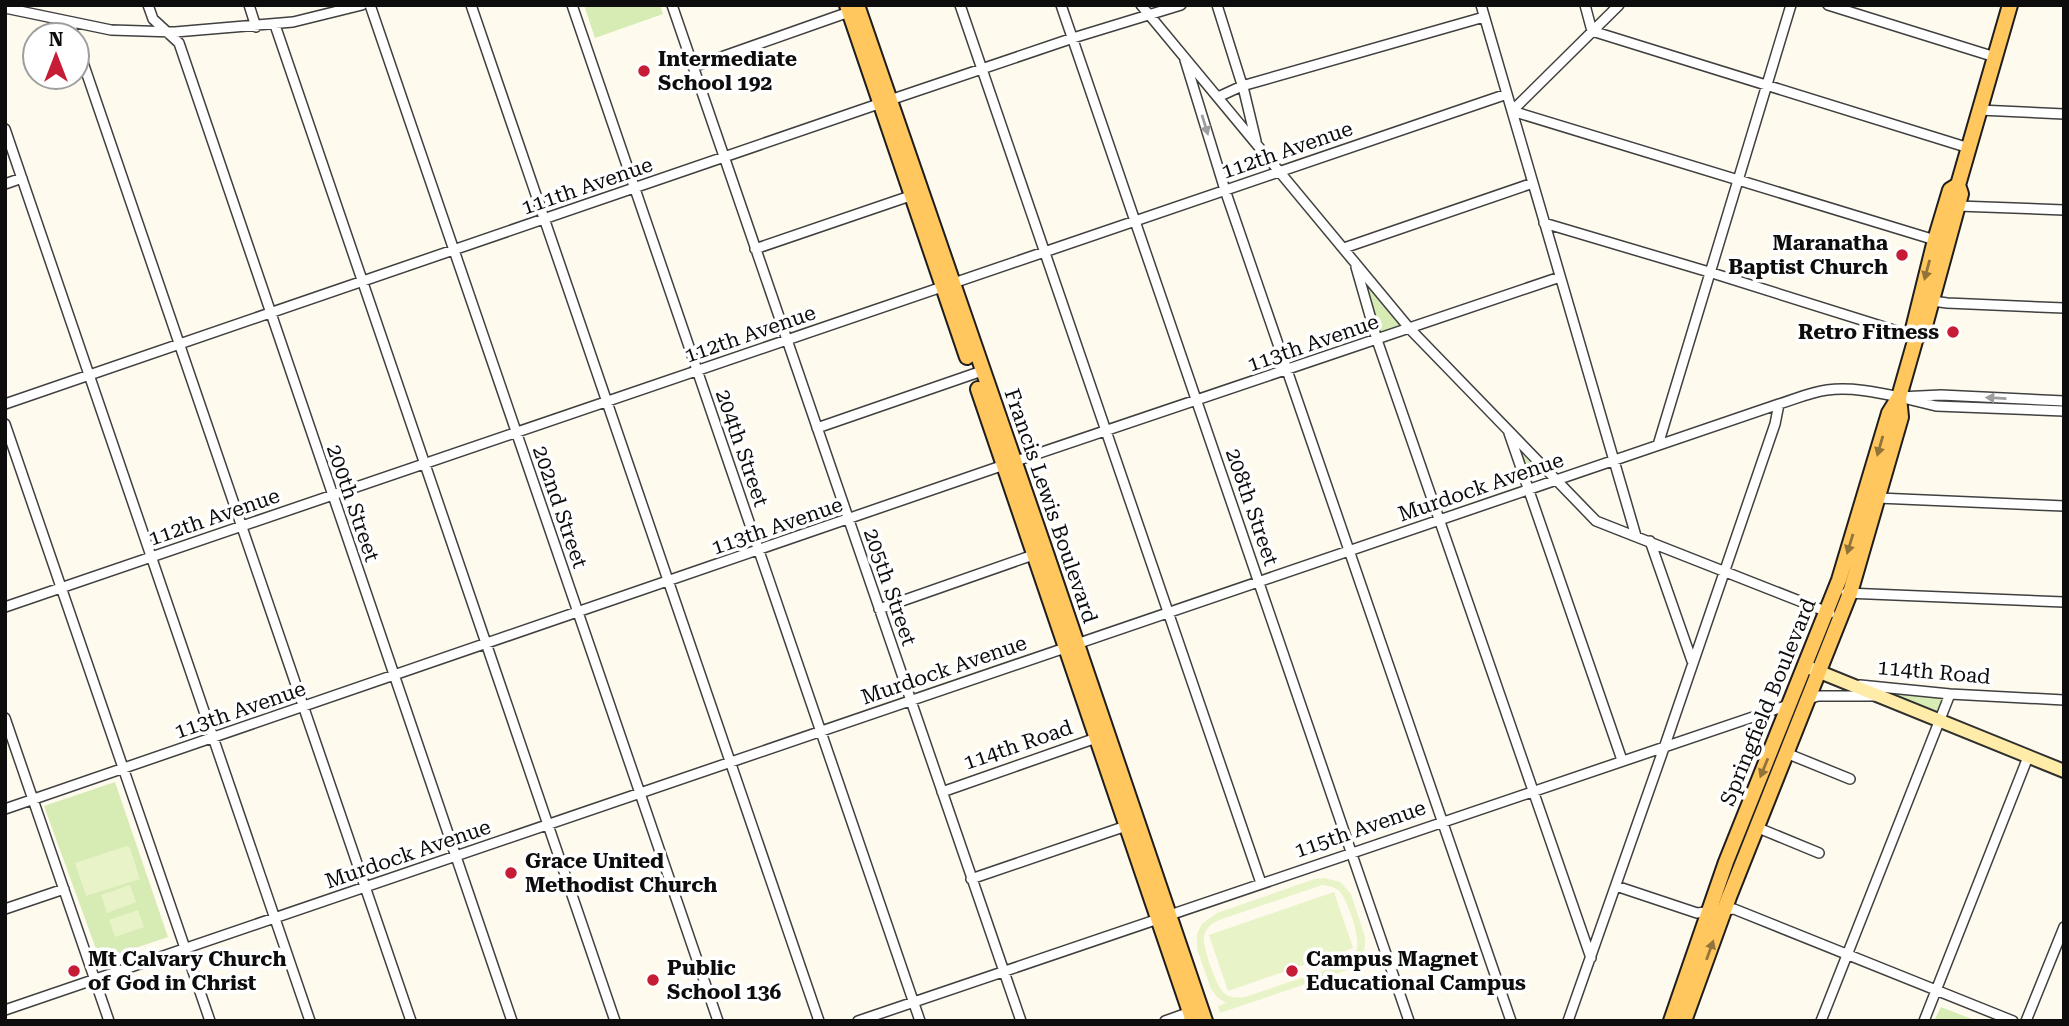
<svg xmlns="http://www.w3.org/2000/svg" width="2069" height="1026" font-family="'Roboto Serif',serif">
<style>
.green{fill:#d7ecb5}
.pitch{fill:#e8f3c7;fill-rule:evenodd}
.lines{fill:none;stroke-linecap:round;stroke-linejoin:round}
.minor-casing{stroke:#404040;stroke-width:12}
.secondary-casing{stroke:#2f2f2f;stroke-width:16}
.primary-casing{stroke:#1e1e1e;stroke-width:18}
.minor{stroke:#fff;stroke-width:9}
.secondary{stroke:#ffeca9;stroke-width:12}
.primary{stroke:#ffc75e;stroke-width:14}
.oneway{fill:#9e9e9e}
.oneway2{fill:#92733a}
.poi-dot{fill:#c71c36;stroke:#fff;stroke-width:2.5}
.labels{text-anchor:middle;stroke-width:7;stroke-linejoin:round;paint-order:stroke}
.poi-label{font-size:21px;font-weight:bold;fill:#0d0d0d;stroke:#fff;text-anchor:start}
.street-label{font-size:21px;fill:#0d0d0d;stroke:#fff}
</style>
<rect width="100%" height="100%" fill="#fffaee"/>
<path class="green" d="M584,5h76l3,9 -68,24z
M1362,277l45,51 -28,10z
M1517,446l26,25 -17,6z
M1871,689l75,9 -7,20z
M115,782l53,155 -68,23 -56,-154z
M1941,1007l36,14h-43z"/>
<path class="pitch" d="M127,846l3,2 10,31 -54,17 -11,-33z
M1324,878l16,4 11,12 14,43v9l-3,10 10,-2 2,7 -154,52 -2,-7 8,-3 -9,-6 -6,-8 -14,-40v-15l5,-10 15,-11 98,-34zM1322,885c6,1 11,1 16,5 9,7 22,47 19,57 -1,9 -7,13 -14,17l-98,33c-8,1 -15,1 -21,-4 -8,-7 -22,-47 -20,-57 2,-8 8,-13 15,-16z
M130,885l6,17 -29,11 -6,-18z
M1334,892l19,56 -125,43 -19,-56z
M138,910l6,17 -29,10 -6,-17z"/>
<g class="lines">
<g class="minor-casing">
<path id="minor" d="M148,5l5,14 26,24 333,978
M249,5l7,22
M370,5l348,1016
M471,5l348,1016
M572,5l348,1016
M672,5l349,1016
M960,5l301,878
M1061,5l348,1016
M1141,5l269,324 186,192 234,92
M1217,5l27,86 12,50
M1481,5l155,531
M1585,5l7,26 377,117
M1619,5l-107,106 423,129
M1828,5l167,52
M5,8l106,22 64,2 118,-10 69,-17
M71,23l2,12
M275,25l340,996
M77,45l334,976
M1185,60l40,130 286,831
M693,67l156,-55
M1218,97l24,-11 242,-69
M1979,110l85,4
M5,129l305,892
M5,184l17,-6
M1958,206l106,4
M1544,223l165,49 207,65
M1344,248l189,-65
M755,249l161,-55
M1356,267l21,73 214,618
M1933,301l14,2 117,5
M2064,401l-123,-6 -42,2 37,9 128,5
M5,404l885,-304 183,-62 108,-33
M5,424l205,597
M817,428l165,-57
M1509,433l113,327
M1658,445l133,-440
M1878,498l186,8
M1650,541l42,120
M1846,593l218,9
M5,607l1502,-513
M879,609l157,-55
M1860,685l90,9 114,6
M1805,700l13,-4h56
M5,718l104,303
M1786,753l64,26
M942,792l157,-55
M5,809l999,-344 556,-188
M1756,827l63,26
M971,879l158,-54
M1616,886l81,27 37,-4 279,112
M5,909l59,-20
M5,1010l1774,-606c16,-5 32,-12 48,-14 24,-3 49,2 72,7
M858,1021l933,-317
M1165,1021l28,-10
M1568,1021l97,-276 110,-321 4,-20
M1821,1021l129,-327
M1924,1021l104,-264
M2026,1021l38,-94"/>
</g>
<g class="secondary-casing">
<path id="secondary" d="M1805,666l259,105"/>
</g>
<g class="primary-casing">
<path id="primary" d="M847,5l120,352
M857,5l188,545 160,471
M1916,337l-3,-8 22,-89 15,-50 8,-5
M978,389l215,632
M1671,1021l55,-159 113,-282 50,-167 10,-16 16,-56 1,-4 7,-4 38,-139 -3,-9 52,-180
M1684,1021l45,-124 121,-304 51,-176 -2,-20"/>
</g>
<use href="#minor" class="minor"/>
<use href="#secondary" class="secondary"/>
<use href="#primary" class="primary"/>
</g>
<defs><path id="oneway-solid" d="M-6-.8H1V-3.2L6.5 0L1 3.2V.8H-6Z" transform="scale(1.75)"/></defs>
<g class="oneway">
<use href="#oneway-solid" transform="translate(1205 125) rotate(73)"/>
<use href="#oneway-solid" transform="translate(1996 398) rotate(-177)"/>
</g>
<g class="oneway2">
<use href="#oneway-solid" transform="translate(1927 270) rotate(105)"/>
<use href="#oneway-solid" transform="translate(1880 446) rotate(106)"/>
<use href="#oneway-solid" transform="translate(1850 544) rotate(107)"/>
<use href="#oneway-solid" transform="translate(1764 768) rotate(112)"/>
<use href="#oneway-solid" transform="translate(1710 950) rotate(-70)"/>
</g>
<g class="poi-dot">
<circle cx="644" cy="71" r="7"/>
<circle cx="1902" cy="255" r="7"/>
<circle cx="1953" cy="332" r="7"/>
<circle cx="511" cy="873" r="7"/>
<circle cx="74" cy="971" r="7"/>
<circle cx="1292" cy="971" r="7"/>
<circle cx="653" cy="980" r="7"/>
</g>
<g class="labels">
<g class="poi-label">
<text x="658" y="66">Intermediate<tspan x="658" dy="24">School 192</tspan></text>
<text x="1888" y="250" text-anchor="end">Maranatha<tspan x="1888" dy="24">Baptist Church</tspan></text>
<text x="1939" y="339" text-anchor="end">Retro Fitness</text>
<text x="525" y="868">Grace United<tspan x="525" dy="24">Methodist Church</tspan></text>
<text x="88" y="966">Mt Calvary Church<tspan x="88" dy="24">of God in Christ</tspan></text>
<text x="1306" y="966">Campus Magnet<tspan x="1306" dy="24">Educational Campus</tspan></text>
<text x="667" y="975">Public<tspan x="667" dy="24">School 136</tspan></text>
</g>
<g class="street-label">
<text transform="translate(1287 150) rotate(-19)" y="7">112th Avenue</text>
<text transform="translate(587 186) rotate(-19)" y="7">111th Avenue</text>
<text transform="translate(750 334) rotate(-19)" y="7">112th Avenue</text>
<text transform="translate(1313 343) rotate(-19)" y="7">113th Avenue</text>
<text transform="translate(742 448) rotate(71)" y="7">204th Street</text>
<text transform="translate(1481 487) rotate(-19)" y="7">Murdock Avenue</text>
<text transform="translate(353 503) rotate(71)" y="7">200th Street</text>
<text transform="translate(1051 506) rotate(71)" y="7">Francis Lewis Boulevard</text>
<text transform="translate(560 507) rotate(71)" y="7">202nd Street</text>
<text transform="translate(1252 507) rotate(71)" y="7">208th Street</text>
<text transform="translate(214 517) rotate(-19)" y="7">112th Avenue</text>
<text transform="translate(777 526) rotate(-19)" y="7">113th Avenue</text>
<text transform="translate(890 587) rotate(71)" y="7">205th Street</text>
<text transform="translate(944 670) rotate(-19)" y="7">Murdock Avenue</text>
<text transform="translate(1934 672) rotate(5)" y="7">114th Road</text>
<text transform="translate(1768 702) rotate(-68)" y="7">Springfield Boulevard</text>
<text transform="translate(240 710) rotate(-19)" y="7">113th Avenue</text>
<text transform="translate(1018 745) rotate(-19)" y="7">114th Road</text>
<text transform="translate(1360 829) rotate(-19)" y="7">115th Avenue</text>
<text transform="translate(408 854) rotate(-19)" y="7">Murdock Avenue</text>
</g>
</g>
<rect width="2069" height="1026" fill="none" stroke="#0d0d0d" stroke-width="14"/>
<g transform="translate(56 56)"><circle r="33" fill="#ffffff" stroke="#9e9e9e" stroke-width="2"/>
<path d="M0-5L12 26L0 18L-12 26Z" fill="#c71c36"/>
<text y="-10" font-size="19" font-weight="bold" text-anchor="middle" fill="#0d0d0d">N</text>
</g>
</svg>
